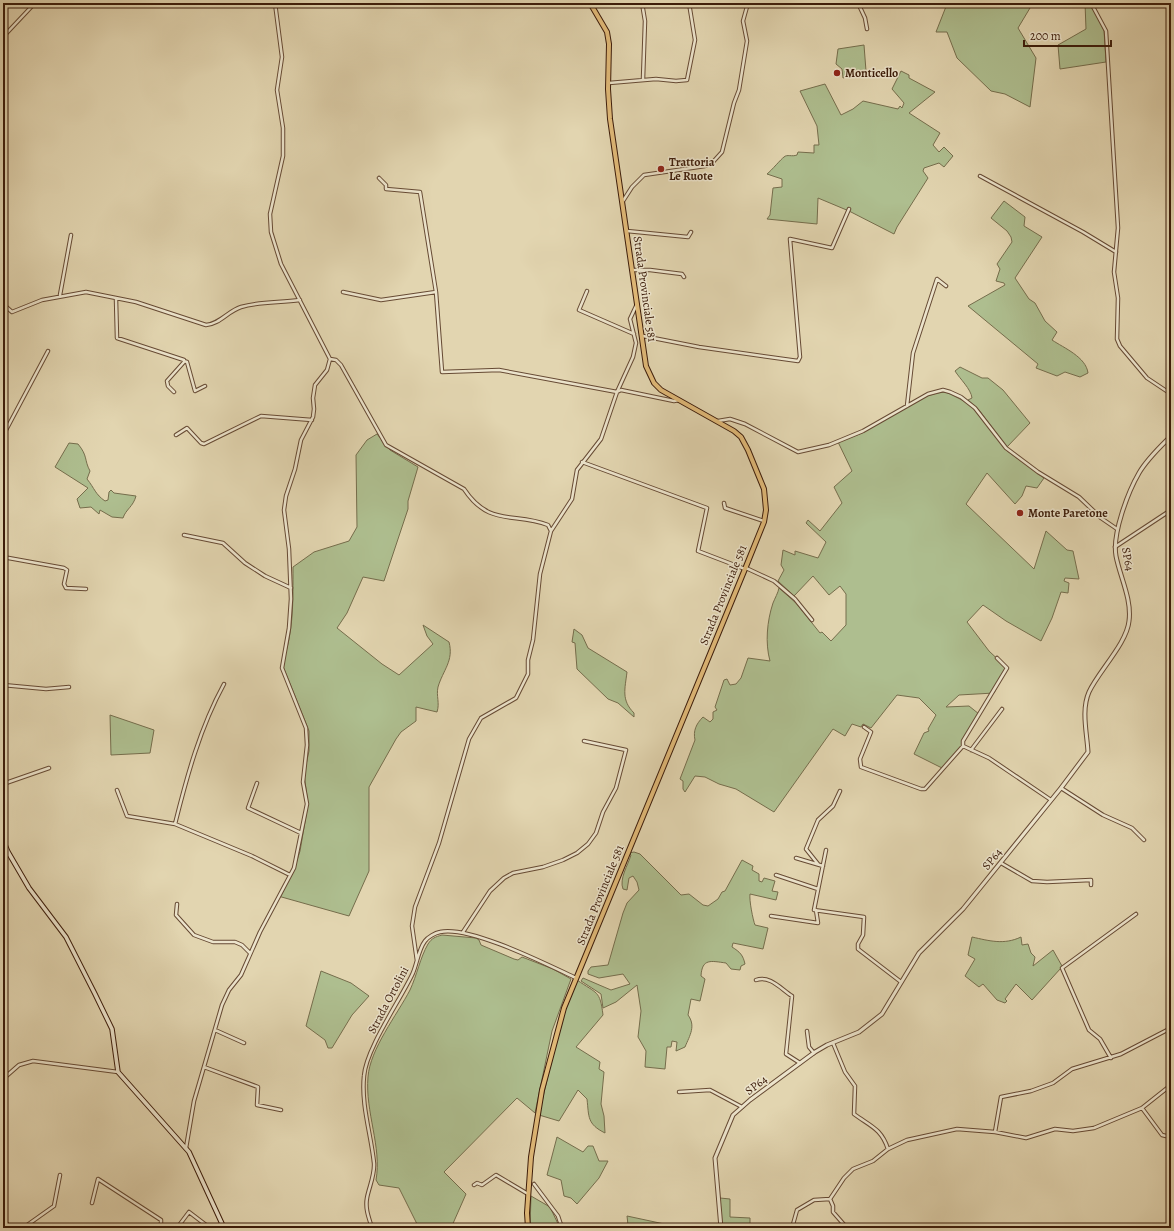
<svg xmlns="http://www.w3.org/2000/svg" width="1174" height="1231" font-family="Alegreya,serif">
<style>
.green{fill:#aebe8f;stroke:#756d4c}
.lines{fill:none;stroke-linecap:round;stroke-linejoin:round}
.minor-casing{stroke:#664a34;stroke-width:4.5}
.tertiary-casing{stroke:#664a34;stroke-width:5}
.secondary-casing{stroke:#3c1c0a;stroke-width:5.5}
.primary-casing{stroke:#3c1c0a;stroke-width:6}
.minor{stroke:#ece4cc;stroke-width:2.5}
.tertiary{stroke:#ece4cc;stroke-width:3}
.secondary{stroke:#ece4cc;stroke-width:3.5}
.primary{stroke:#e1ba78;stroke-width:4}
.poi-dot{fill:#8f2418;stroke:#ece4cc;stroke-width:1.5}
.labels{text-anchor:middle;stroke-width:3;stroke-linejoin:round;paint-order:stroke}
.poi-label{font-size:12px;font-weight:bold;fill:#3c1c0a;stroke:#ece4cc;text-anchor:start}
.street-label{font-size:12px;fill:#3c1c0a;stroke:#ece4cc}
</style>
<rect width="100%" height="100%" fill="#e2d5b0"/>
<filter id="stains"><feTurbulence type="fractalNoise" baseFrequency=".005" numOctaves="4"/><feColorMatrix values="0 0 0 0 .2 0 0 0 0 .09 0 0 0 0 .02 0 0 0 .5 -.17"/></filter>
<radialGradient id="worn" r=".72"><stop offset=".6" stop-color="#630" stop-opacity="0"/><stop offset="1" stop-color="#630" stop-opacity=".3"/></radialGradient>
<path class="green" d="M946,3h87l-15,25 18,30 -6,49 -25,-13 -14,-3 -34,-33 -10,-26h-11l11,-28z
M1085,3h6l1,2 12,25 2,32 -46,7 -2,-24 28,-16z
M864,45l2,26 -23,7 -1,-9 -6,-5 2,-15z
M901,71l8,4v3l26,14 -26,21 31,20 -7,12 6,7 5,-5 9,9 -9,11 -5,-4 -15,5 -1,3 5,7 -31,49 -3,7 -45,-23 -31,-13 -1,26 -50,-5 3,-4 3,-27 9,-1v-8l-15,-5c5,-4 14,-15 17,-17 3,-3 8,0 13,-2l1,-3 16,1v-8h5l-2,-19 -17,-35 25,-7 16,31 12,-6 10,-8 35,8 2,-3 2,2 2,-5 -12,-14z
M1004,201l21,16 -1,9 18,11 -27,41 14,21 6,4 10,18 12,11 -5,8c12,8 34,17 36,33l-8,4 -15,-5 -8,4 -21,-8 2,-4 -70,-58 37,-21 -1,-2 -8,-2 4,-12 -3,-5 15,-22 -1,-5 -4,-6 -16,-13z
M960,367l22,11h6l15,12 27,33 -23,24 -28,-37 -11,-10 4,-2c-1,-9 -12,-19 -17,-27z
M946,392l24,12 36,46 38,28 -7,10 -11,-2 -4,10 -7,8 -28,-31 -21,31 68,65 12,-38 21,19 6,1 6,28 -14,-1 -1,3 5,2 -1,10 -7,-1 -9,26 -11,23 -35,-20 -23,-16 -16,17 22,29 16,15 1,4 -12,23 -35,2 -13,12 23,-1 10,8 -17,32 -20,22 -28,-14 10,-21 5,-2 -1,-2 8,-14 -17,-17 -22,-3 -26,33 -8,-4 -2,3 -9,-3 -7,12 -12,-7 -59,83 -38,-23 -17,-5 -14,-7 -10,-1 -10,16 -2,-3v-8l-3,-2 15,-39c-2,-9 1,-16 8,-23l7,5 3,-3v-7l4,-2 -2,-3 9,-27 3,-1 3,6 6,-1 5,-6 7,-20 22,3c-5,-18 -3,-40 3,-58 2,-5 5,-10 6,-15l17,15 24,30 2,-1 9,9 15,-16v-31l-6,-8 -11,9 -16,-19 -19,20 -16,-15 6,-11 -3,-5 2,-15 12,5v-4l23,7 8,-16 -20,-19 2,-3 12,11 22,-28 -8,-16 18,-16 -14,-29 24,-9 65,-37 10,-3z
M377,434l13,16 28,17 -10,34v8l-24,72 -21,-4 -16,36 -10,15 45,36 17,11 34,-31 -6,-8 -4,-11 26,17c5,19 -6,28 -11,45 -2,9 2,16 -1,25l-21,-5v14l-15,11 -5,7 -27,48v84l-20,45 -71,-20 16,-26 6,-19 8,-47 -4,-30 5,-23v-20l-27,-67c12,-32 11,-64 11,-97l21,-15 35,-11 8,-14 -1,-72 11,-15z
M69,443l9,1c10,12 6,16 12,27l-3,8c8,10 8,15 18,22l3,-1 1,-8 2,-2 3,3 22,3c-3,11 -10,13 -13,22l-11,-1 -12,-7 -1,4 -8,-7 -11,1 -3,-9 11,-11 -33,-21z
M574,629l8,6 6,13 39,24c-2,17 -6,28 7,41v4l-16,-14 -10,-4 -31,-30 -2,-26 -3,-1z
M110,715l44,15 -4,23 -39,2z
M634,852l6,2 41,41 8,-1 14,11 5,1 10,-7 4,-7 3,-1 17,-31 11,6 -1,4 7,4v7l3,1 2,-4 11,3 -3,10 6,1 -2,8 -26,-6c-1,6 3,26 5,31l13,3 -5,21 -30,-6 -1,4c8,5 11,8 13,17l-4,2 -1,4 -9,-1 -5,-6c-15,-2 -24,-5 -25,13l4,3 -5,22 -9,-2 -3,16c8,11 2,20 -3,32l-9,4 1,-9 -5,-1 -1,6h-4l-2,22 -20,-2 1,-16 -8,-14 3,-26 -4,-26 -21,17 -13,6 -2,-14 -20,-13 2,-3 28,12 19,-6 -7,-10 -24,4 -11,-4v-3l3,-4 17,-2 15,-52 4,-10 12,-13 -2,-8 -4,-6 -4,2 -2,12 -4,-1c-4,-10 5,-24 8,-34l-2,-2z
M442,935l34,3 3,2 2,5 33,14 4,1 4,-3 31,12 18,10 -19,52 -17,82 -18,-15 -73,74 22,22 -15,34h-32l-20,-40 -20,-3 -3,-5c6,-33 -11,-68 -8,-103 2,-28 29,-62 42,-87 7,-15 10,-32 18,-46 4,-6 7,-7 14,-9z
M972,937c18,4 32,8 49,0l1,8 6,-1 3,9 4,4 -2,9 20,-16 9,16 -1,2 -29,32 -16,-16 -11,15 2,2 -2,2 -8,-3 -14,-16 -4,3 -14,-11 10,-17 -7,-4z
M321,971l30,12 18,13 -17,19 -20,33h-4l-3,-8 -19,-14z
M577,980c20,14 23,10 26,35l-27,32 24,15 -1,7 5,3 -3,32 3,12 1,17c-18,-9 -16,-16 -18,-34l-9,-9 -19,31 -20,-6 20,-88z
M557,1137l26,15 5,-6h5l6,15h9l-9,17 -22,26 -6,-6 -7,-2 -3,-16 -14,-5z
M531,1196l19,11 10,21h-30z
M720,1198l10,1v18l20,1v10h-28z
M627,1216l56,12h-64v-2l9,-1z"/>
<g class="lines">
<g class="minor-casing">
<path id="minor" d="M642,3l3,18 -2,58
M858,3l7,15 2,11
M1091,3l15,28 12,197 -4,44 4,26 -1,41 3,7 27,32 24,16
M3,37l32,-34
M609,83l47,-4 20,2 11,-1 8,-40 -6,-37
M980,176l103,56 33,20
M379,178l7,7v4l34,3 16,100 6,80 57,-2 118,22 4,-2 53,11 5,-1
M623,201l9,-14 12,-12 61,-9 7,-3 10,-11 12,-49 5,-13 8,-49 -4,-20 5,-18
M627,231l61,6 3,-5
M633,270h17l32,4 2,3
M587,291l-8,19 55,24
M343,292l38,8 55,-8
M60,295l11,-60
M116,299l1,39 67,22v2l-17,19 1,5 6,6
M3,304l9,8 30,-12 44,-8 50,10 70,23c14,-1 22,-14 35,-18 20,-6 39,-4 59,-7
M643,336l56,11 99,14 2,-4 -10,-118 42,9 17,-39
M330,359l6,1 5,5 45,80 78,44c25,38 50,23 84,36l3,6 -11,43 -7,66 -5,20v14l-12,24 -35,20 -12,21 -30,104 -24,64 -3,19 5,35
M184,361l3,1 8,29 10,-5
M907,406l6,-53 24,-74 9,7
M718,421l12,-2 15,5 53,28 31,-7 34,-14 65,-37 15,-4 7,2 11,5 14,11 31,40 32,24 41,25 22,21 16,11
M176,435l11,-7 14,15 3,1 57,-28 51,4
M3,443l2,-11 43,-81
M582,462l125,46 -9,43 47,18
M724,503l1,5 39,13
M551,531l21,-32 5,-29 24,-31 16,-47 16,-35 3,-14 -6,-24 7,-15
M184,535l39,8 22,20 20,13 26,12
M1115,547l56,-37
M3,557l61,11 3,2 -3,14 2,4 20,1
M746,568l28,13 21,18 17,21
M3,685l43,4 23,-2
M864,727l7,5 -11,27 1,8 60,22h4l38,-43 26,12 62,42
M963,746v-5l44,-73 -10,-10
M971,750l31,-41
M257,783l-9,25 53,25
M3,784l46,-16
M1061,788l42,27 29,13 12,12
M117,790l10,26 48,8 77,32 38,19
M175,824c12,-48 25,-96 49,-140
M826,850l-12,60 50,7 -1,18 -5,9v5l43,33
M796,858l27,8
M1001,863l31,18 15,1 44,-2v5
M818,864l-12,-15 12,-29 15,-14 7,-15
M776,875l42,14
M177,904l-1,11 18,20 19,7h22l7,3 8,8
M771,916l47,7 -2,-13
M463,932l27,-41 14,-13 9,-5 30,-6 20,-7 14,-7 11,-9 8,-11 7,-21 13,-24 10,-38 -42,-9
M756,980c14,-5 25,9 36,16l-6,58 14,9
M215,1030l29,13
M807,1031l2,16 5,6
M833,1043l12,29 10,14 -1,28c16,12 27,14 34,35
M1111,1058l-11,-19 -11,-9 -27,-62 74,-54
M204,1067l54,20 -1,18 24,5
M3,1079l16,-14 14,-4 85,11
M679,1092l31,-2 32,17
M1142,1108l20,27 4,1 5,-1
M995,1132l6,-35 30,-6 22,-8 19,-14 49,-15 50,-26
M186,1148l8,-47 28,-96 7,-15 12,-15 19,-43 34,-64 13,-64 -4,-22 4,-37 -1,-17 -24,-60 7,-40 2,-29 -2,-50 -5,-39 2,-14 9,-27 6,-29 12,-23 1,-8 -1,-11 2,-13 12,-15 3,-11 -49,-95 -10,-32 -1,-18 13,-58v-28l-6,-38 5,-33 -7,-54
M534,1184l24,32 4,12
M474,1185l3,-2 5,2 14,-10 32,19
M830,1199l3,7v6l14,16
M92,1203l6,-24 63,41v8
M3,1219l7,9
M23,1228l31,-22 6,-31
M177,1228l12,-16 21,16
M372,1228c-3,-10 -7,-19 -5,-30 2,-11 8,-23 7,-35 -3,-29 -13,-58 -10,-87 2,-27 35,-74 48,-101 5,-10 6,-25 13,-34 3,-4 10,-8 15,-9 29,-7 108,33 136,46
M792,1228l5,-18 17,-10 16,-1 14,-21 9,-9 20,-8 15,-12 19,-9 50,-11 38,3 31,6 29,-9 18,2 21,-3 48,-20 29,-23"/>
</g>
<g class="tertiary-casing">
<path id="tertiary" d="M721,1228l-6,-70 18,-43 17,-15 65,-48 12,-7 32,-13 23,-18 37,-61 44,-44 98,-121 27,-36c-1,-19 -7,-42 1,-60 9,-20 38,-49 40,-71 3,-22 -9,-44 -13,-65 -4,-22 12,-64 23,-83 8,-14 21,-26 32,-37"/>
</g>
<g class="secondary-casing">
<path id="secondary" d="M3,840l5,12 21,36 37,49 29,57 17,35 6,43 71,80 35,76"/>
</g>
<g class="primary-casing">
<path id="primary" d="M528,1228l-1,-15 4,-56 11,-67 22,-82 181,-439 19,-47 2,-12 -2,-21 -16,-39 -7,-13 -7,-6 -73,-41 -7,-7 -8,-17 -36,-247 -2,-30 1,-45 -2,-12 -17,-29"/>
</g>
<use href="#minor" class="minor"/>
<use href="#tertiary" class="tertiary"/>
<use href="#secondary" class="secondary"/>
<use href="#primary" class="primary"/>
</g>
<g class="poi-dot">
<circle cx="837" cy="73" r="4"/>
<circle cx="661" cy="169" r="4"/>
<circle cx="1020" cy="513" r="4"/>
</g>
<g class="labels">
<g class="poi-label">
<text x="845" y="77">Monticello</text>
<text x="669" y="166">Trattoria<tspan x="669" dy="14">Le Ruote</tspan></text>
<text x="1028" y="517">Monte Paretone</text>
</g>
<g class="street-label">
<text transform="translate(645 289) rotate(82)" y="4">Strada Provinciale 581</text>
<text transform="translate(1128 559) rotate(80)" y="4">SP64</text>
<text transform="translate(723 595) rotate(-68)" y="4">Strada Provinciale 581</text>
<text transform="translate(992 859) rotate(-51)" y="4">SP64</text>
<text transform="translate(600 895) rotate(-68)" y="4">Strada Provinciale 581</text>
<text transform="translate(388 1000) rotate(-62)" y="4">Strada Ortolini</text>
<text transform="translate(756 1085) rotate(-37)" y="4">SP64</text>
</g>
</g>
<rect width="1174" height="1231" fill="none" stroke="#e2d5b0" stroke-width="16"/>
<rect x="4" y="4" width="1166" height="1223" fill="none" stroke="#3c1c0a" stroke-width="2"/>
<rect x="8" y="8" width="1158" height="1215" fill="none" stroke="#3c1c0a"/>
<path d="M1024 40v6h87v-6" fill="none" stroke="#3c1c0a" stroke-width="2"/>
<text x="1030" y="40" font-size="12" fill="#3c1c0a" stroke="#ece4cc" stroke-width="3" paint-order="stroke">200 m</text>
<rect width="100%" height="100%" filter="url(#stains)"/>
<rect width="100%" height="100%" fill="url(#worn)"/>
</svg>
